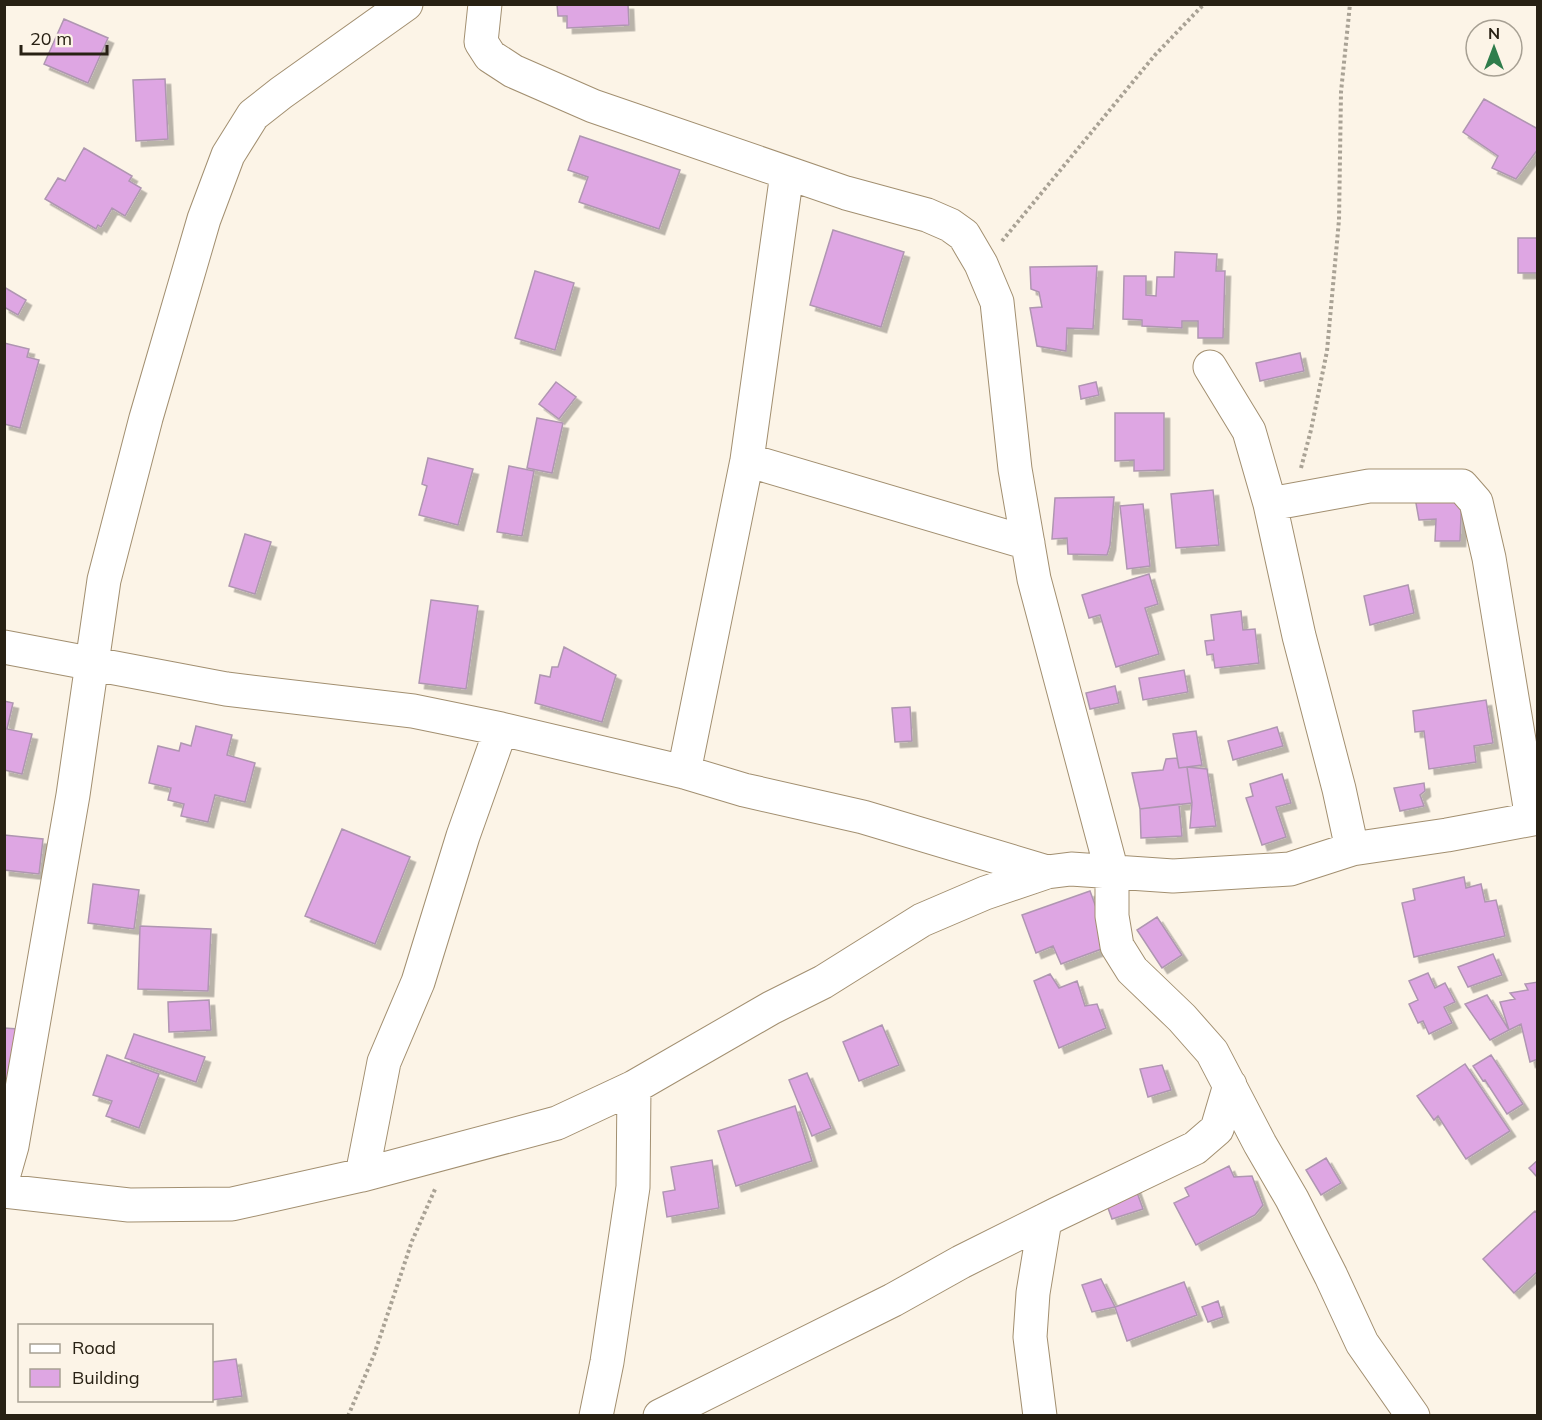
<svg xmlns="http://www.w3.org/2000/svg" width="1542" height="1420" font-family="Mulish,sans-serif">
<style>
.building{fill:#dea6e3;stroke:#af96b1;stroke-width:1.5;filter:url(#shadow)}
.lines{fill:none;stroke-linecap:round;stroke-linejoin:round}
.street-casing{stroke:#a28f70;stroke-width:35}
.path{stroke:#a9a295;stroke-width:4;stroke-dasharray:3 3;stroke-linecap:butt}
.street{stroke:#fff;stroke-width:33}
</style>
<defs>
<filter id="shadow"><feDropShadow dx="5.5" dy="5.5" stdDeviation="0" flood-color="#0004"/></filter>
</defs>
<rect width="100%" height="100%" fill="#fcf4e7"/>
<path class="building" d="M557,4h71l1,21 -62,3v-12h-9z
M64,19l44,19 -20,45 -44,-19z
M165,79l3,60 -32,2 -3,-61z
M1484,99l54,30v20l-22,30 -24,-11 6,-12 -35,-24z
M580,136l100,34 -21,59 -80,-27 9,-25 -20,-7z
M84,148l48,28 -3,5 12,7 -16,28 -13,-8 -11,19 -3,-2 -2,4 -51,-30 13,-21 7,3z
M833,230l71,22 -23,75 -71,-22z
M1518,238h20v35h-20z
M1175,252l42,2 -1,17h9l-2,67h-25v-17h-16v7l-40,-2v-6l-19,-1 1,-43h22v19l10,1 1,-19h17z
M1097,266l-4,63 -26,-1 -1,23 -29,-5 -7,-38 12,-1 -3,-15 -8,-3 -1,-22z
M535,271l39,12 -19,67 -40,-12z
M4,287l22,13 -8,15 -14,-8z
M4,343l25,6 -2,8 12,3 -19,68 -16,-4z
M1300,353l4,18 -44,10 -4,-18z
M556,382l20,15 -17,22 -20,-15z
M1096,382l3,13 -18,4 -2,-13z
M1115,413h49v57l-30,1v-11l-19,1z
M537,418l26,5 -11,50 -25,-5z
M428,458l45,11 -15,56 -39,-10 8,-29 -5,-2z
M509,466l25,5 -12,65 -25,-4z
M1213,490l6,55 -43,3 -5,-54z
M1462,490l-2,51h-25l1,-22 -17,1 -5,-28z
M1114,497l-4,48 -3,10 -39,-1 -1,-16 -15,1 3,-41z
M1143,504l7,62 -23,3 -7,-63z
M245,534l26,8 -16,52 -26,-8z
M1149,574l9,30 -13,4 14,46 -43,13 -16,-52 -11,3 -7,-23z
M1408,585l6,28 -44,12 -6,-29z
M431,600l47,6 -12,83 -47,-6z
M1241,611l2,19 12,-1 4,34 -44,5 -2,-14 -6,1 -2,-14 9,-1 -3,-25z
M564,647l52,28 -14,47 -67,-19 5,-28 10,2 2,-10h6z
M1184,670l4,22 -45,8 -4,-22z
M1115,686l4,17 -29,6 -4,-16z
M1486,700l7,43 -19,3 2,16 -47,7 -5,-38 -9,1 -2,-21z
M4,701l9,2 -6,26 25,5 -10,40 -18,-4z
M910,707l2,34 -17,1 -3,-34z
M196,726l36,9 -5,20 28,8 -10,39 -30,-7 -7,27 -27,-6 3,-12 -16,-4 3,-12 -22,-5 9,-37 21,5 2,-8 10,3z
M1277,727l6,19 -50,14 -5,-19z
M1196,731l6,34 -23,3 -6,-34z
M1177,758l2,10 8,-1 5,36 -52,6 -8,-36 31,-3 3,-11z
M1187,767l20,2 9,57 -26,2 2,-25z
M1282,774l9,29 -15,4 10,30 -24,8 -16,-47 7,-2 -3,-12z
M1424,783l1,8 -5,4 4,11 -24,5 -6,-23z
M1179,804l3,32 -41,2 -1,-29z
M342,829l68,28 -35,87 -70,-28z
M4,835l39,4 -4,35 -35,-4z
M1464,877l2,11 15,-4 4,18 11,-2 9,36 -91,21 -12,-54 13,-3 -2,-11z
M93,884l46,6 -5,39 -46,-6z
M1090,891l11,30 14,23 -54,20 -8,-18 -17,7 -14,-38z
M1157,917l25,38 -20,13 -25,-38z
M140,926l71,3 -3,62 -70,-2z
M1493,954l9,21 -34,12 -10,-20z
M1428,973l7,15 10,-5 10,19 -11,5 8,16 -23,11 -6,-13 -5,2 -9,-19 9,-4 -9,-19z
M1050,974l9,14 18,-7 8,25 12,-2 9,24 -47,20 -25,-67z
M1538,982v77l-8,3 -9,-38 -12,6 -9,-28 15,-3 -5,-6 18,-3 -3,-6z
M1487,995l22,35 -19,10 -25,-36z
M209,1000l2,30 -42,2 -1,-30z
M882,1025l17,40 -40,16 -16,-39z
M4,1028l14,1 -3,62 -11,-1z
M134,1034l71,23 -9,25 -71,-24z
M107,1055l52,19 -20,54 -33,-12 6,-15 -19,-6z
M1491,1055l32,49 -16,10 -22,-34 -2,1 -10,-15z
M1465,1064l45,67 -44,28 -28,-43 -4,4 -17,-24z
M1162,1065l9,25 -23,7 -8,-28z
M807,1073l24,55 -19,8 -23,-56z
M795,1106l17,55 -76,25 -18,-55z
M1326,1158l15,25 -20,12 -15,-25z
M712,1160l7,48 -52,9 -4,-25 12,-2 -4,-23z
M1538,1160v18l-9,-10z
M1229,1166l5,11 18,-1 11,29 -8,10 -59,30 -22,-42 15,-7 -4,-8z
M1135,1187l8,22 -31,10 -8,-22z
M1535,1211l3,3v57l-24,22 -31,-34z
M1101,1279l14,28 -23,5 -10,-27z
M1184,1282l13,33 -70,26 -12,-34z
M1218,1301l5,16 -15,5 -6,-15z
M236,1359l6,37 -30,4v-38z"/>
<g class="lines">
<g class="street-casing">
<path id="street" d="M485,4l-4,38 9,14 23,15 80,35 253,87 81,22 23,10 14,10 17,29 16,38 18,167 19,110 78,293v44l5,30 15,24 50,48 30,34 48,92 32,55 39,77 31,67 51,73
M1210,367l39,64 21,73 29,132 40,153 13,60
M747,460l281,83
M1270,504l99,-18h93l14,16 13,56 43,261
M4,647l222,42 187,22 88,18 183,43 60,18 119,27 184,55
M684,772l63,-312 40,-287
M4,1174l8,-28 61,-351 31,-215 42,-162 58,-199 24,-64 25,-40 28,-22 125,-89
M362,1175l22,-113 34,-80 45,-146 38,-107
M4,1191l125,14 103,-1 130,-29 195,-52 77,-36 137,-79 52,-26 99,-62 63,-27 62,-21 24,-3 102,7 117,-7 62,-20 95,-14 91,-17
M596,1416l11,-54 26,-175 1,-100
M660,1416l233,-116 68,-38 96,-48 138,-66 22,-19 13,-44
M1040,1416l-10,-79 3,-44 12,-73"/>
</g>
<path class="path" d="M1002,241l153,-186 49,-51
M1301,468l10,-38 16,-79 12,-131 2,-128 9,-88
M348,1416l26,-61 38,-114 24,-54"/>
<use href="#street" class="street"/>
</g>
<rect width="1542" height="1420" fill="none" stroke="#282114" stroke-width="12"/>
<rect x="18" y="1324" width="195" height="78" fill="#fcf4e7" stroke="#a7a093" stroke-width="1.5"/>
<rect x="30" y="1344" width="30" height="9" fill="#ffffff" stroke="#a7a093" stroke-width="1.5"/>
<text x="72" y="1354" font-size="18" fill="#282114">Road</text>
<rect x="30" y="1369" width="30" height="18" fill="#dea6e3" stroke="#a7a093" stroke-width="1.5"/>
<text x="72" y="1384" font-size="18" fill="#282114">Building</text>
<g transform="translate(1494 48)"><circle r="28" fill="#fcf4e7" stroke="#a7a093" stroke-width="1.5"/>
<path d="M0-4.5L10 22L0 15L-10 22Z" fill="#2f7d4c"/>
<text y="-9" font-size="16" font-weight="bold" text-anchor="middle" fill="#282114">N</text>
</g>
<path d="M21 45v9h86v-9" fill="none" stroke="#282114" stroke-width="3"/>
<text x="30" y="45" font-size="18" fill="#282114" stroke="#fcf4e7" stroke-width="4.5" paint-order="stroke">20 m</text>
</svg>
